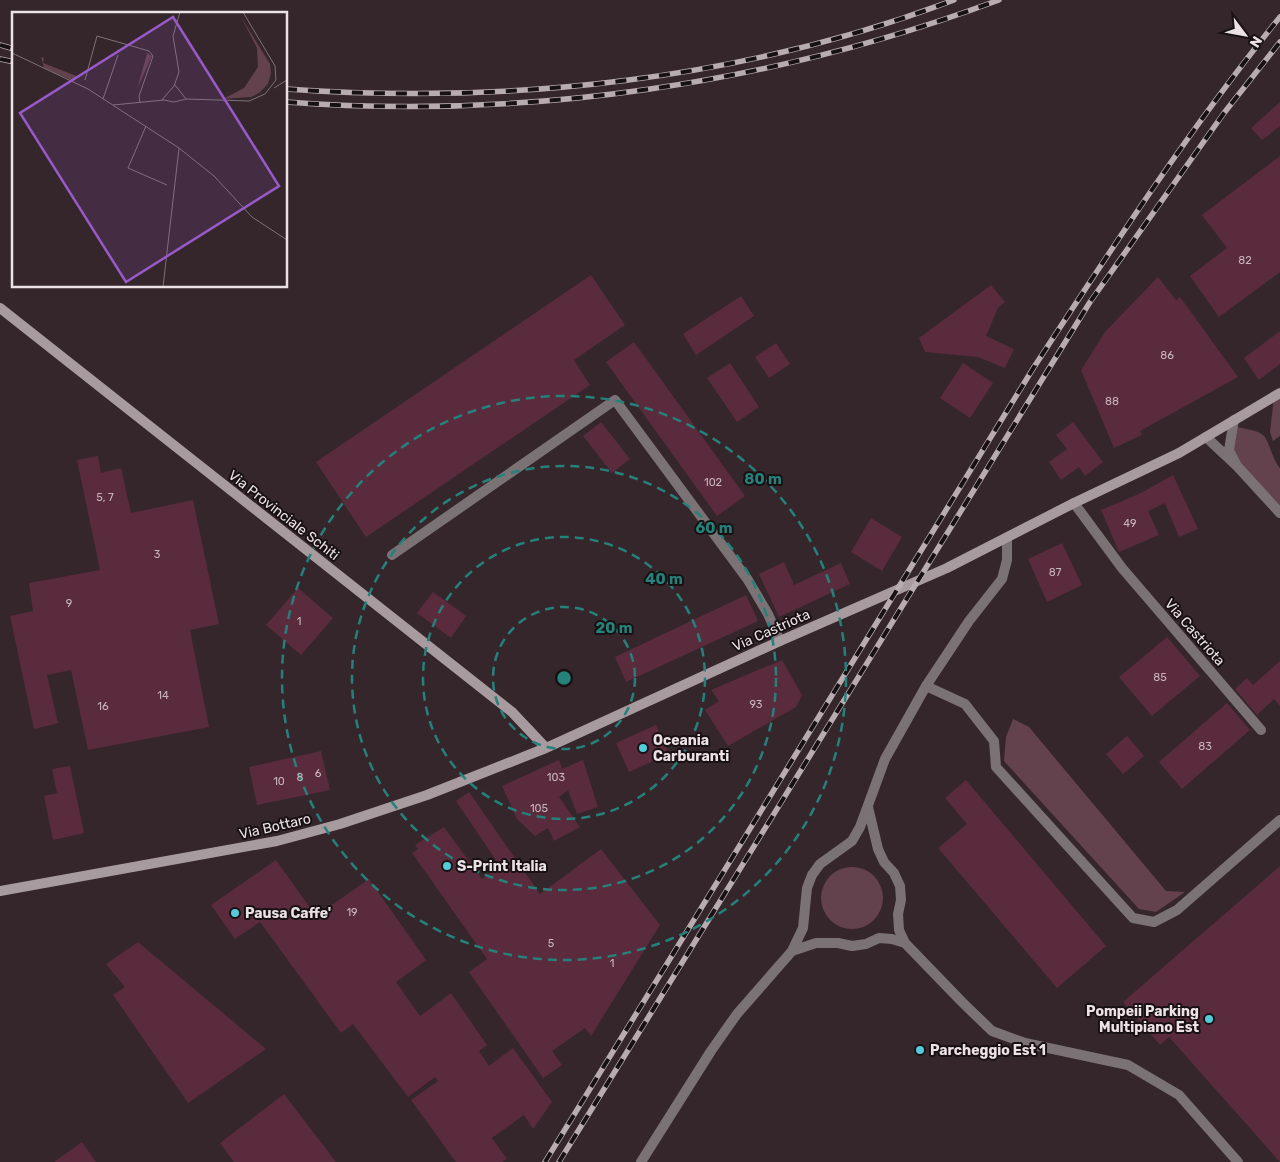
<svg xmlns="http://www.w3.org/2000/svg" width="1280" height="1162" font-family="Rubik,sans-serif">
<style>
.grass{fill:#63414d}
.building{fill:#5a2b3d}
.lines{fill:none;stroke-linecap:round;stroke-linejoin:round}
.lane{stroke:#7a7275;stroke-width:10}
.street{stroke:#7a7275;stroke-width:10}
.secondary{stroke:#a89b9f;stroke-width:10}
.rail-casing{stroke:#b8acb0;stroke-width:5.5}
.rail{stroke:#181113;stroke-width:4;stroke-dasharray:11;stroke-linecap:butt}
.ring{fill:none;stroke:#25817a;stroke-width:2.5;stroke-dasharray:9 6}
.poi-dot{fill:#53cbda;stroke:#181113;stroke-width:2}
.labels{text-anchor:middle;stroke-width:4;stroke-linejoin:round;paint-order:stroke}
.number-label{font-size:11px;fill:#c8b4bb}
.street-label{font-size:14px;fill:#ece2e5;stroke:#181113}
.poi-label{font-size:14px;font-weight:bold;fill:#ece2e5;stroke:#181113;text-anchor:start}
.inset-road{fill:none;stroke:#7e7175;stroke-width:1}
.view{fill:#975ac8;fill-opacity:0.15;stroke:#975ac8;stroke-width:2.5}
.inset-edge{fill:none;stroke:#ece2e5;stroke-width:2.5}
.centre{fill:#25817a;stroke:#181113;stroke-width:2.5}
.ring-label{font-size:15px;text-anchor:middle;font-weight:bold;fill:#25817a;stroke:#181113;stroke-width:4;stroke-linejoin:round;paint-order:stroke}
</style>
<rect width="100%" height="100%" fill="#35262b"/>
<path class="grass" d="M1280,393v43l-7,5 -3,-9 4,-35z
M1238,427c7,2 20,3 26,9 6,7 8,23 16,32v38l-40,-42 -6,-16z
M1013,719l16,8 137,164 19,1 -29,20 -17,-3 -135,-148 2,-24z
M821 898a31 31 0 1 1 62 0a31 31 0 1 1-62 0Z"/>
<path class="building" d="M1280,102v24l-18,14 -11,-12z
M1280,156v116l-61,45 -29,-41 37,-28 -25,-33z
M591,275l34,50 -51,35 16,25 -224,152 -50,-75z
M1158,277l18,23 4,-3 58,80 -98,54 2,4 -28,13 -33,-78 24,-38z
M991,285l14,17 -7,6 -12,28 28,13 -9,19 -27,-11 -53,-5 -6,-14z
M741,296l13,20 -58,39 -13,-21z
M1280,331v33l-21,16 -15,-22z
M634,342l111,154 -28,20 -111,-154z
M776,343l14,21 -21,14 -14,-21z
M730,363l29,44 -22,15 -30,-44z
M963,363l30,20 -23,35 -30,-20z
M601,422l29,37 -18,14 -29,-37z
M1073,422l30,40 -18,14 -6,-9 -18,13 -12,-18 18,-13 -11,-14z
M98,456l3,17 20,-5 10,45 62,-13 26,124 -29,6 19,97 -121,23 -17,-80 -24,5 11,48 -24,6 -24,-113 23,-5 -4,-28 71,-13 -23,-110z
M1173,475l25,54 -19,8 -14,-34 -17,8 11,24 -40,17 -18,-42 40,-17z
M871,518l31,19 -20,34 -31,-19z
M1062,543l20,42 -35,17 -19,-43z
M784,562l10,23 47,-22 9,21 -71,33 -20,-43z
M298,588l35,30 -32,37 -35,-30z
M433,592l33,24 -15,22 -34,-25z
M746,595l12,26 -132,61 -11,-25z
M1167,637l33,39 -48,40 -33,-39z
M782,660l20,35 -6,12 -68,39 -23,-36 14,-9 -8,-11z
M1280,661v45l-6,-7 -17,16 -22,-26 12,-11 6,7z
M1227,703l23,27 -68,59 -23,-27z
M656,725l13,29 -40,18 -13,-29z
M1127,736l17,20 -21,18 -17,-20z
M321,751l9,39 -73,15 -8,-38z
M559,760l3,9 21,-9 15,47 -21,7 -9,-24 -9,7 21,30 -26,14 -6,-13 -13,8 -18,-17 -15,-33z
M70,766l14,67 -31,7 -9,-44 13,-3 -5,-24z
M966,780l140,166 -49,42 -119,-140 29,-24 -22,-26z
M469,792l71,102 61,-45 59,76 -69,111 -6,-8 -33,23 10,14 -19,13 -74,-106 18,-13 -75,-106 6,-4 -3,-4 29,-18 38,52 18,-13 -44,-65z
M276,860l40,56 53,-37 57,81 -30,22 24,34 31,-23 36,52 -8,6 10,15 24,-18 39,54 -19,27 -9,-14 -32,23 15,21 -5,3h-46l-45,-62 27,-19 -3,-4 -27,20 -55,-73 -12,9 -81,-111 -25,17 -24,-34z
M1280,866v296l-111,-125 -9,8 -37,-43z
M138,942l128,107 -78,54 -75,-108 12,-8 -19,-23z
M284,1094l52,68h-102l-14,-19z
M82,1142l14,20h-42z"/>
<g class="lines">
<path class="lane" d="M1206,437l31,29 -8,-16 5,-30
M1237,466l43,47
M392,555l223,-155 133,180 20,34 12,27
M926,686l39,18 29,37 2,26 137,151 21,4 23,-12 103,-90"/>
<path class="street" d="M1074,503l48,65 139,162
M868,807l10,42 6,13 10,11 6,13 1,14 -3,14 1,16 6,13 57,59 30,29 33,12 103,22 51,30 59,67
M792,951l24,-8h22l14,3 14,-2 13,-6 13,1 13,4
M641,1162l70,-111 26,-37 55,-63 11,-23 4,-40 5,-13 8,-11 32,-23 8,-14 25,-68 41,-73 43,-65 33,-42 5,-19v-22"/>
<path class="secondary" d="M0,308l512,404 34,36
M0,891l277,-50 63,-17 87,-29 119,-47 234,-107 167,-73 127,-65 105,-50 101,-60"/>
<g class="rail-casing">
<path id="rail" d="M0,45l14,4
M0,59l14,3
M286,89c224,16 457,-9 668,-89
M286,102c242,18 487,-18 713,-102
M545,1162l489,-795c78,-119 156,-239 246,-350
M559,1162l531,-860 134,-189 56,-71"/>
</g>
<use href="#rail" class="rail"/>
</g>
<g class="ring">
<circle cx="564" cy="678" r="71"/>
<circle cx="564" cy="678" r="141"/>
<circle cx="564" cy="678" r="212"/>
<circle cx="564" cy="678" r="282"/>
</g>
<g class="poi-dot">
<circle cx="643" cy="748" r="5"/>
<circle cx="447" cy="866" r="5"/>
<circle cx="235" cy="913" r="5"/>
<circle cx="1209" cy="1019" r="5"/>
<circle cx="920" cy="1050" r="5"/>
</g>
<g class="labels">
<g class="number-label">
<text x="1245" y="264">82</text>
<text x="1167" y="359">86</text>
<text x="1112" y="405">88</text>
<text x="713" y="486">102</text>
<text x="105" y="501">5, 7</text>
<text x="1130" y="527">49</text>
<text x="157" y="558">3</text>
<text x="1055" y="576">87</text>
<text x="69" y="607">9</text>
<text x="299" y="625">1</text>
<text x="1160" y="681">85</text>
<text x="163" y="699">14</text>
<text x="756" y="708">93</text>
<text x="103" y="710">16</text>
<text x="1205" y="750">83</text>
<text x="318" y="777">6</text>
<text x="300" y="781">8</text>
<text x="556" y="781">103</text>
<text x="279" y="785">10</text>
<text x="539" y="812">105</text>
<text x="352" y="916">19</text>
<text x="551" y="947">5</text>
<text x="612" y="967">1</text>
</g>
<g class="street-label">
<text transform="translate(284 515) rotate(38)" y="5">Via Provinciale Schiti</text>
<text transform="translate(771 630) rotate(-24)" y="5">Via Castriota</text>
<text transform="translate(1195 632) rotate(49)" y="5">Via Castriota</text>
<text transform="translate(275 826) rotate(-13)" y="5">Via Bottaro</text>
</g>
<g class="poi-label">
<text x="653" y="745">Oceania<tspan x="653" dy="16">Carburanti</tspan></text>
<text x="457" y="871">S-Print Italia</text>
<text x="245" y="918">Pausa Caffe'</text>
<text x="1199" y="1016" text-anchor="end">Pompeii Parking<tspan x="1199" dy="16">Multipiano Est</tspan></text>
<text x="930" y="1055">Parcheggio Est 1</text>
</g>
</g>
<g transform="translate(12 12)">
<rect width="275" height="275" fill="#35262b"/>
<path d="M229,5l29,47 1,9 -3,11 -9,9 -8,4 -28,2 21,-11 14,-21 -1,-19zM134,40l6,4 -15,33 10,-35zM29,45l3,1 -1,5 36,14 -6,4 -29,-13z" fill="#63414d"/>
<path class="inset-road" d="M0,41l76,36 91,59 35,28 38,41 35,23M73,68l12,-44 52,15 4,5 -14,40 1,7M163,73l11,14M262,76l13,-8M91,87l15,-44M150,88l12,-14 5,-14 -6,-36 7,-24M101,93l51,-5 10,2 12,-3 63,2 16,-7 11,-14 -1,-14 -32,-54M134,114l-18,42 39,17M151,275l16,-139"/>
<path class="view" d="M161,5l106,169 -153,96 -106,-169z"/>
<rect width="275" height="275" class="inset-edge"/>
</g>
<circle cx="564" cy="678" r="8" class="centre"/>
<g class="ring-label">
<text x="763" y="484">80 m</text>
<text x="714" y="533">60 m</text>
<text x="664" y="584">40 m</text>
<text x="614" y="633">20 m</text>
</g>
<g transform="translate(1245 35) rotate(122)" stroke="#181113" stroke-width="4" paint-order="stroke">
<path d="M0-4L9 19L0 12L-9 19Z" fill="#ece2e5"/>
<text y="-8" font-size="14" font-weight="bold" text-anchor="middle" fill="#ece2e5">N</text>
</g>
</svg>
